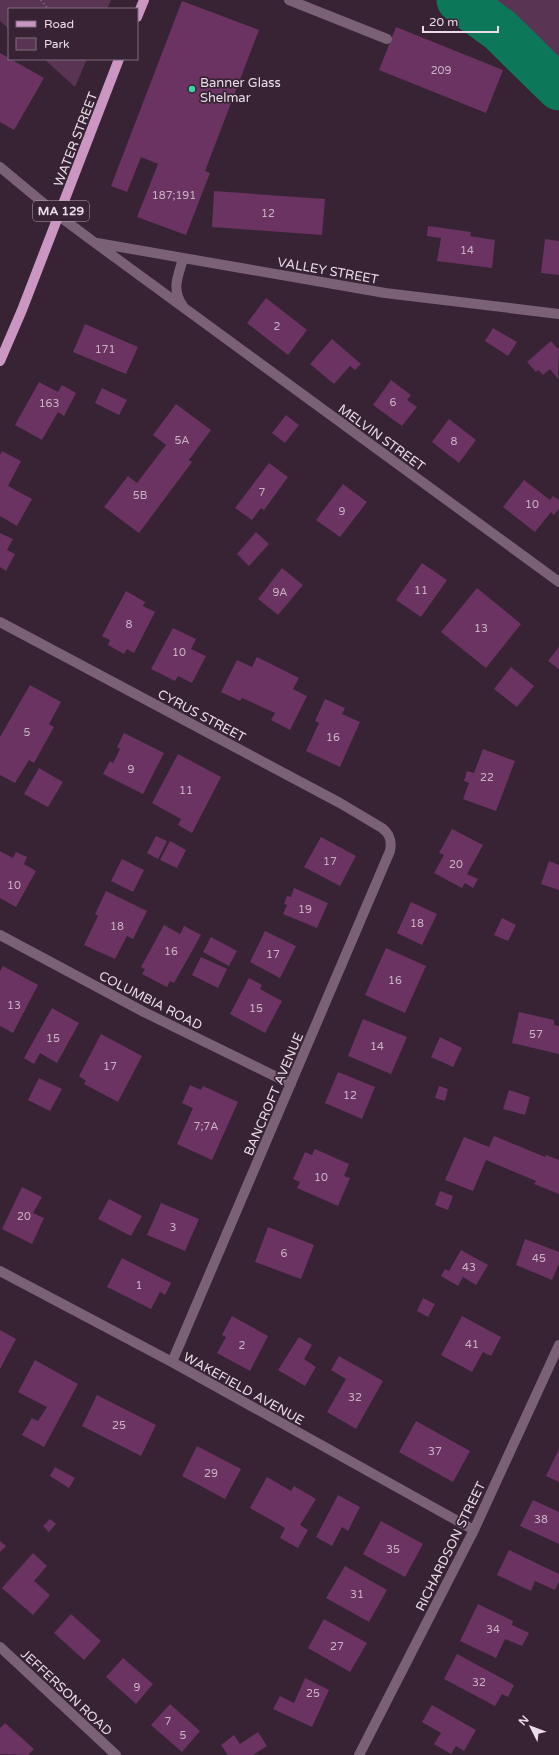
<svg xmlns="http://www.w3.org/2000/svg" width="559" height="1755" font-family="'Varela Round',sans-serif">
<style>
.green{fill:#5a3453}
.lines{fill:none;stroke-linecap:round;stroke-linejoin:round}
.river{stroke:#0c7759;stroke-width:45}
.building{fill:#6a3361}
.path{stroke:#82717f;stroke-width:2.5;stroke-dasharray:1 3;stroke-linecap:butt}
.lane{stroke:#7b6176;stroke-width:10}
.street{stroke:#7b6176;stroke-width:10}
.primary{stroke:#cb96c1;stroke-width:10}
.poi-dot{fill:#3bd4a4;stroke:#372334;stroke-width:1.5}
.labels{text-anchor:middle;stroke-width:3.5;stroke-linejoin:round;paint-order:stroke}
.number-label{font-size:11px;fill:#cab2c6}
.shield{fill:#372334;stroke:#b4a4b1;stroke-width:1}
.shield-label{font-size:12px;font-weight:bold;fill:#eadce7}
.poi-label{font-size:13px;fill:#eadce7;stroke:#372334;text-anchor:start}
.street-label{font-size:13px;fill:#eadce7;stroke:#372334}
</style>
<rect width="100%" height="100%" fill="#372334"/>
<path class="green" d="M0,0h111l-4,9h-98v20l-9,-8z
M459,0h100v88l-59,-58z
M44,59h43l-12,28z"/>
<g class="lines">
<path class="river" d="M459,0l41,30 59,58"/>
</g>
<path class="building" d="M182,1l77,29 -54,141 5,2 -24,62 -49,-18 21,-53 -17,-7 -14,35 -16,-6z
M396,27l107,43 -17,43 -107,-43z
M0,53l44,25 -30,52 -14,-8z
M214,191l111,8 -3,36 -110,-8z
M428,226l43,6 -1,4 25,4 -3,28 -55,-7 4,-23 -14,-2z
M545,239l14,2v34l-18,-2z
M266,298l41,32 -19,25 -41,-32z
M85,324l53,23 -12,27 -53,-22z
M493,328l24,14 -9,14 -23,-15z
M332,339l29,25 -6,6 -5,-4 -16,18 -24,-20z
M551,341l7,8 1,-2 -1,32 -8,-10 -7,6 -5,-5 -2,2 -9,-10z
M391,380l20,15 -4,5 10,7 -15,19 -29,-21z
M39,382l19,10 4,-7 14,8 -12,23 -6,-4 -16,28 -27,-15z
M102,388l25,12 -8,15 -24,-12z
M176,404l35,26 -22,30 3,2 -53,71 -35,-26 24,-31 9,7 29,-38 -13,-10z
M286,415l13,10 -14,18 -13,-10z
M449,419l27,21 -17,23 -27,-21z
M2,451l19,10 -13,25 24,13 -15,27 -17,-10v-61z
M269,463l19,14 -24,33 -3,-2 -9,12 -17,-12z
M524,480l26,20 3,-4 6,4v9l-5,6 -3,-3 -16,20 -32,-25z
M343,484l24,18 -27,35 -24,-17z
M256,532l13,12 -20,22 -12,-12z
M0,533l13,6 -6,11 8,4 -9,17 -6,-4z
M422,563l25,17 -26,37 -25,-17z
M282,568l21,17 -25,30 -20,-16z
M477,588l44,36 -35,44 -45,-36z
M126,591l19,11 -2,4 12,6 -21,41 -7,-4 -3,5 -16,-9 2,-5 -8,-4z
M173,628l23,11 -5,10 15,7 -14,27 -14,-7 -3,5 -24,-12z
M559,647v22l-11,-8z
M257,657l42,21 -6,11 14,7 -17,34 -19,-10 4,-7 -33,-15 -2,3 -19,-9 16,-32 15,7z
M511,667l23,19 -17,21 -23,-18z
M30,685l31,17 -12,22 5,3 -20,36 -5,-3 -14,23 -15,-8v-38z
M325,699l20,9 -3,6 18,8 -20,45 -34,-16 13,-28 -4,-2z
M124,733l40,20 -21,41 -40,-20 7,-13 3,2 7,-14 -3,-2z
M483,749l32,12 -19,50 -33,-12 6,-16 -5,-2 3,-10 7,2z
M178,754l43,23 -29,56 -14,-8 3,-6 -29,-16z
M39,768l24,14 -15,25 -24,-13z
M452,829l31,16 -16,29 11,5 -5,9 -8,-5 -3,5 -28,-15 10,-18 -5,-2z
M156,836l11,5 -9,18 -11,-6z
M321,837l35,19 -16,30 -36,-19z
M170,841l16,9 -9,18 -17,-8z
M0,851l13,7 3,-6 11,5 -3,7 12,7 -20,36 -16,-9z
M122,859l22,11 -11,22 -22,-11z
M549,861l10,4v25l-18,-6z
M294,888l34,15 -11,25 -34,-14 4,-9 -3,-1 3,-8 4,1z
M106,891l41,20 -14,28 -6,-3 -12,23 -31,-14 14,-29 -3,-2z
M411,902l26,12 -15,31 -25,-12z
M502,918l14,7 -8,16 -14,-6z
M164,925l16,9 4,-8 17,9 -27,48 -4,-2 -3,6 -25,-13 3,-5 -4,-2z
M265,931l31,15 -16,32 -30,-16z
M211,937l26,14 -8,15 -26,-14z
M386,948l40,18 -21,47 -40,-18z
M201,957l26,12 -9,19 -26,-13z
M3,966l35,19 -25,48 -13,-7v-55z
M249,978l13,7 -2,4 22,12 -17,32 -35,-19z
M52,1008l27,15 -22,40 -17,-10 -6,11 -10,-6z
M519,1012l35,8v5l5,1v28l-47,-11z
M363,1019l44,18 -16,37 -43,-18z
M101,1034l41,22 -24,46 -34,-18 2,-3 -7,-5z
M440,1037l22,11 -9,19 -22,-10z
M338,1072l37,15 -13,32 -37,-16z
M39,1078l23,11 -12,22 -22,-11z
M190,1085l11,5 2,-4 35,16 -26,58 -35,-16 16,-36 -11,-5z
M439,1086l9,3 -3,12 -10,-3z
M509,1090l21,7 -5,18 -22,-6z
M494,1136l51,21 1,-2 13,5v34l-25,-10 2,-3 -50,-21 -13,31 -28,-11 19,-43 25,10z
M315,1149l34,15 -5,12 6,2 -12,28 -41,-18 3,-6 -7,-3 12,-27 7,3z
M22,1187l20,10 -9,16 11,5 -12,26 -30,-15z
M440,1191l13,5 -5,14 -13,-5z
M109,1199l33,17 -11,20 -33,-17z
M161,1203l38,16 -14,32 -38,-16z
M268,1227l46,18 -13,34 -46,-17z
M525,1239l34,13v11l-7,17 -36,-15z
M461,1250l27,15 -12,20 -13,-8 -5,9 -17,-10 4,-7 4,2z
M122,1258l49,25 -6,12 -5,-3 -9,17 -44,-22z
M423,1298l12,6 -7,13 -11,-6z
M232,1316l36,20 -18,35 -33,-18 9,-16 -4,-2z
M462,1316l39,21 -10,19 -8,-4 -11,20 -31,-17z
M0,1330l16,9 -16,30z
M299,1337l13,8 -8,14 12,8 -11,19 -27,-16z
M339,1356l44,25 -27,48 -29,-17 19,-33 -15,-9z
M35,1360l43,24 -34,63 -22,-12 10,-17 6,3 9,-14 -29,-15z
M97,1395l59,30 -15,31 -59,-30z
M416,1421l54,30 -17,31 -54,-30z
M197,1446l44,23 -16,30 -43,-23z
M559,1449v33l-13,-6z
M55,1467l20,11 -6,10 -19,-12z
M267,1477l24,14 3,-5 22,13 -16,26 8,5 -10,18 -18,-10 5,-10 -35,-20z
M338,1495l22,12 -12,24 -6,-4 -10,19 -16,-9z
M533,1500l26,12v32l-39,-18z
M50,1519l6,5 -7,8 -6,-6z
M381,1521l42,23 -18,33 -42,-23z
M0,1541l6,5 -6,6z
M509,1550l50,24v7l-4,9 -20,-9 -4,10 -34,-16z
M33,1553l14,13 -13,15 16,14 -17,20 -31,-27z
M345,1566l42,24 -18,32 -43,-24z
M478,1604l35,17 -1,4 17,8 -7,13 -17,-7 -9,19 -36,-17z
M71,1614l30,27 -17,19 -30,-27z
M324,1619l43,24 -17,29 -42,-24z
M457,1654l57,31 -6,12 -6,-3 -7,12 -51,-27z
M123,1658l30,26 -17,20 -30,-27z
M305,1678l24,12 -17,37 -39,-18 7,-13 14,7z
M170,1704l30,27 -18,21 -31,-27z
M432,1705l44,25 -12,21 -8,-5 -5,8 -17,-10 7,-11 -19,-11z
M5,1723l29,26 -6,6 -28,-1v-26z
M258,1732l9,14 -14,9h-25l-7,-10 13,-10 6,9z"/>
<g class="lines">
<path class="path" d="M41,0l7,9"/>
<path class="lane" d="M289,0l98,39"/>
<path class="street" d="M0,167l59,49 35,26 465,340
M97,243l288,50 174,21
M183,259c-5,17 -12,31 0,47
M0,622l340,181 42,25c8,6 10,13 8,23l-218,511
M0,935l144,77 147,72
M0,1271l172,91 302,168
M0,1647l116,108
M359,1755l115,-225 85,-185"/>
<path class="primary" d="M137,17l7,-17
M0,361l22,-51 97,-251"/>
</g>
<circle class="poi-dot" cx="192" cy="89" r="4"/>
<g class="labels">
<g class="number-label">
<text x="441" y="74">209</text>
<text x="174" y="199">187;191</text>
<text x="268" y="217">12</text>
<text x="467" y="254">14</text>
<text x="277" y="330">2</text>
<text x="105" y="353">171</text>
<text x="393" y="406">6</text>
<text x="49" y="407">163</text>
<text x="182" y="444">5A</text>
<text x="454" y="445">8</text>
<text x="262" y="496">7</text>
<text x="140" y="499">5B</text>
<text x="532" y="508">10</text>
<text x="342" y="515">9</text>
<text x="421" y="594">11</text>
<text x="280" y="596">9A</text>
<text x="129" y="628">8</text>
<text x="481" y="632">13</text>
<text x="179" y="656">10</text>
<text x="27" y="736">5</text>
<text x="333" y="741">16</text>
<text x="131" y="773">9</text>
<text x="487" y="781">22</text>
<text x="186" y="794">11</text>
<text x="330" y="865">17</text>
<text x="456" y="868">20</text>
<text x="14" y="889">10</text>
<text x="305" y="913">19</text>
<text x="417" y="927">18</text>
<text x="117" y="930">18</text>
<text x="171" y="955">16</text>
<text x="273" y="958">17</text>
<text x="395" y="984">16</text>
<text x="14" y="1009">13</text>
<text x="256" y="1012">15</text>
<text x="536" y="1038">57</text>
<text x="53" y="1042">15</text>
<text x="377" y="1050">14</text>
<text x="110" y="1070">17</text>
<text x="350" y="1099">12</text>
<text x="206" y="1130">7;7A</text>
<text x="321" y="1181">10</text>
<text x="24" y="1220">20</text>
<text x="173" y="1231">3</text>
<text x="284" y="1257">6</text>
<text x="539" y="1262">45</text>
<text x="469" y="1271">43</text>
<text x="139" y="1289">1</text>
<text x="472" y="1348">41</text>
<text x="242" y="1349">2</text>
<text x="355" y="1401">32</text>
<text x="119" y="1429">25</text>
<text x="435" y="1455">37</text>
<text x="211" y="1477">29</text>
<text x="541" y="1523">38</text>
<text x="393" y="1553">35</text>
<text x="357" y="1598">31</text>
<text x="493" y="1633">34</text>
<text x="337" y="1650">27</text>
<text x="479" y="1686">32</text>
<text x="137" y="1691">9</text>
<text x="313" y="1697">25</text>
<text x="168" y="1725">7</text>
<text x="183" y="1739">5</text>
</g>
<rect class="shield" x="33" y="201" width="56" height="20" rx="3"/>
<g class="shield-label">
<text x="61" y="215">MA 129</text>
</g>
<g class="poi-label">
<text x="200" y="87">Banner Glass<tspan x="200" dy="15">Shelmar</tspan></text>
</g>
<g class="street-label">
<text transform="translate(75 139) rotate(-69)" y="5">WATER STREET</text>
<text transform="translate(328 270) rotate(10)" y="5">VALLEY STREET</text>
<text transform="translate(382 437) rotate(36)" y="5">MELVIN STREET</text>
<text transform="translate(202 715) rotate(28)" y="5">CYRUS STREET</text>
<text transform="translate(151 1000) rotate(27)" y="5">COLUMBIA ROAD</text>
<text transform="translate(273 1094) rotate(-67)" y="5">BANCROFT AVENUE</text>
<text transform="translate(244 1388) rotate(29)" y="5">WAKEFIELD AVENUE</text>
<text transform="translate(450 1546) rotate(-64)" y="5">RICHARDSON STREET</text>
<text transform="translate(67 1692) rotate(43)" y="5">JEFFERSON ROAD</text>
</g>
</g>
<rect x="8" y="8" width="130" height="52" fill="#372334" stroke="#7f6d7c"/>
<rect x="16" y="21" width="20" height="6" fill="#cb96c1" stroke="#7f6d7c"/>
<text x="44" y="28" font-size="12" fill="#eadce7">Road</text>
<rect x="16" y="38" width="20" height="12" fill="#5a3453" stroke="#7f6d7c"/>
<text x="44" y="48" font-size="12" fill="#eadce7">Park</text>
<g transform="translate(531 1727) rotate(312)" stroke="#372334" stroke-width="3" paint-order="stroke">
<path d="M0-3L7 15L0 10L-7 15Z" fill="#eadce7"/>
<text y="-6" font-size="11" font-weight="bold" text-anchor="middle" fill="#eadce7">N</text>
</g>
<path d="M423 26v6h75v-6" fill="none" stroke="#eadce7" stroke-width="2"/>
<text x="429" y="26" font-size="12" fill="#eadce7" stroke="#372334" stroke-width="3" paint-order="stroke">20 m</text>
</svg>
